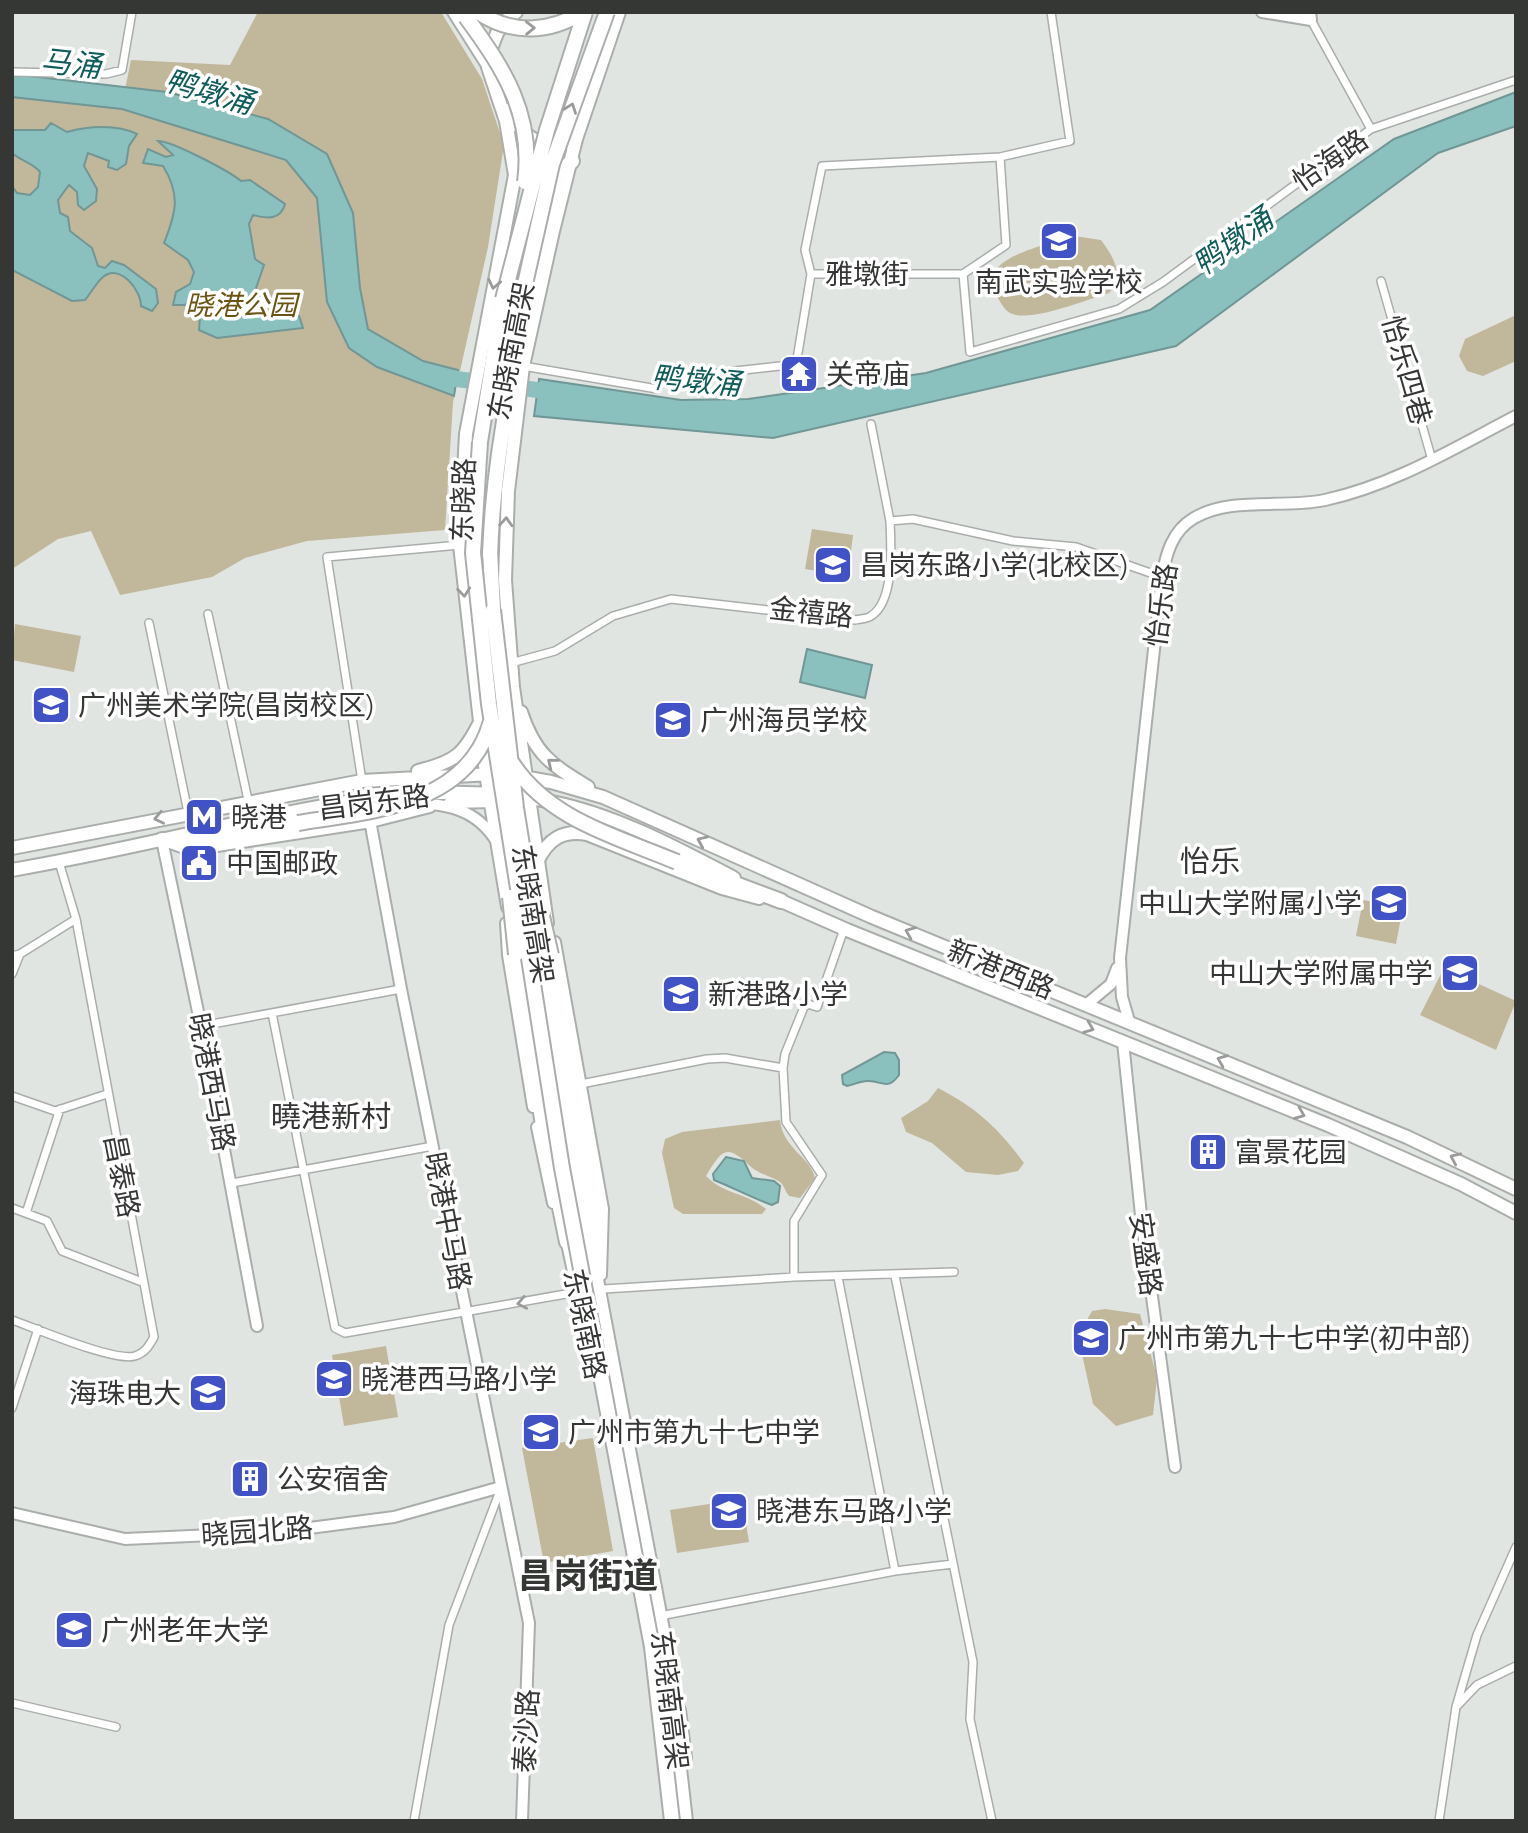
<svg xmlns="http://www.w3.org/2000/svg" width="1528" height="1833" font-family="'Zilla Slab','Noto Sans SC',serif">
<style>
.green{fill:#c1b79b}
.water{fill:#8ac0be;stroke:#709795;stroke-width:2}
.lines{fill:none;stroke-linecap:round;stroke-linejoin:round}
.river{stroke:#8ac0be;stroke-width:16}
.street-casing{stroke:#aaaeaa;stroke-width:10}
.secondary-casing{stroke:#aaaeaa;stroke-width:14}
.primary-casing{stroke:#aaaeaa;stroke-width:16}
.highway-casing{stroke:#aaaeaa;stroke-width:18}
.street{stroke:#fff;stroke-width:7}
.secondary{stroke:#fff;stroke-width:10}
.primary{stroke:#fff;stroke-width:12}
.highway{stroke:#fff;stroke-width:14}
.highway-bridge-casing{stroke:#aaaeaa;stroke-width:18;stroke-linecap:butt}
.highway-bridge{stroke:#fff;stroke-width:14}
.oneway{stroke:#9a9b9a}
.labels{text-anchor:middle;stroke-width:7;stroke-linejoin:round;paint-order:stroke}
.street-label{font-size:28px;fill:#353735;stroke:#fff}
.poi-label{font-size:28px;fill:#353735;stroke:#fff;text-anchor:start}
.park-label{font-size:28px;font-style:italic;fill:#6b5411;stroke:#fff}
.water-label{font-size:30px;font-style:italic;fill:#105c5b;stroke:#fff}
.neighbourhood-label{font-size:30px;fill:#353735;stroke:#fff}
.district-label{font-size:35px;font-weight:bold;fill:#353735;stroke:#fff}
</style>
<rect width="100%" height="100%" fill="#e1e5e1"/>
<path class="green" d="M258,12h183l41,67 22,66 -16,102 -35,155 -8,128 -138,11 -62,17 -33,19 -92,18 -29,-64 -33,8 -46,30v-472l109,12 10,-49 99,5z
M1074,236l27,4c12,16 25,37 8,53 -21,6 -85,33 -102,18 -8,-8 -12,-20 -16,-30 1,-26 62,-38 83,-45z
M1516,315v46l-33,15 -16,-5 -8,-15 6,-17z
M812,529l41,6 -5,41 -43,-7z
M15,624l66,12 -7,36 -62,-12z
M1363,900l40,7 -7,37 -40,-8z
M1444,968l72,33 -20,49 -76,-35z
M938,1088c39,20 60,40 86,75l-6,8 -20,4 -32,-3 -34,-29 -26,-11 -5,-14 27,-17z
M780,1120c3,29 30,36 35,58l-15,20 -11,-2c-4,-5 -5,-11 -9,-14 -9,-6 -22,-8 -30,-16 -24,-23 -28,-16 -44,10 19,19 41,17 60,33l-4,5h-79l-9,-6 -12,-55 3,-14 17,-7z
M1105,1309l35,5 17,64 -4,37 -37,11 -23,-22 -15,-68 14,-25z
M386,1346l12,71 -54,9 -12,-71z
M593,1438l20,113 -69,12 -22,-115z
M742,1499l7,43 -72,11 -7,-43z"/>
<path class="water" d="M12,74l155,18 101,27 59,35 26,59 7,75 8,41 55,32 35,9 -4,26 -77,-29 -28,-19 -22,-46 -10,-104 -31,-38 -164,-51 -110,-12z
M1516,92v34l-78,27 -262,193 -403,92 -239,-22 5,-37 142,21 67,-1 178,-26 224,-63 244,-171z
M51,123l16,9c21,-6 50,-8 70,2l-8,12 -3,18 -9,6 -9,-3 1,-6 -21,-8 -4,13 13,23 -1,12 -12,9 -6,-5 -1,-13 -8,-7 -11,15 2,13 8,4 2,14 22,17 6,18 7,2 7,-7 12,4 32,24 2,14 -6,8 -11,-5c0,-16 -21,-43 -38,-29 -7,6 -12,16 -18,23l-13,1 -60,-31v-84l5,7 13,2 8,-8 2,-15c-7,-9 -19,-11 -28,-19v-23h33z
M158,141c14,0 71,30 83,40l9,-1 35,24c-4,16 -18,15 -32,11l-4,9 6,35 9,6 -10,29v18l9,5 36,-1 4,12 -86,10 -18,-8 2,-27 -5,-5 -7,2 -4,5h-12l3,-13 14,-8 4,-12 -6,-12 -24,-17c12,-30 17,-48 -1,-77l-20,-3 5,-14 18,8 7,-2z
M807,649l65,16 -7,33 -65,-16z
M884,1052l11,1 4,7v15c-11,15 -15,7 -30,6 -8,-1 -15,4 -22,5l-4,-2 -1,-9z
M726,1157l18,4 8,17 22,3 6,5 -2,16 -6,3c-20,-7 -38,-17 -58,-25l-1,-6z"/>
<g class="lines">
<path class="river" d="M435,376l124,17"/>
<g class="street-casing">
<path id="street" d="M1311,20l60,109
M12,72l94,2 16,-4 10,-58
M811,274l-6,-24 17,-84 178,-9 70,-16 -19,-129
M963,274l7,78 149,-43 44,-27 208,-153 145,-49
M963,274l43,-29 -6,-88
M1381,281l51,179
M523,366l134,23 6,-16 28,3 98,-11 8,-6 14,-85h152
M871,424l19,97
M208,614l40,186
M149,623l39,189
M511,663l44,-12 58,-35 58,-17 184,21c4,-1 12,-1 16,-4 24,-15 20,-71 19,-95l23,-2 100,22 63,6 86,30
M362,781l-35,-224 133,-12
M12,956l8,-2 56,-35
M12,974l8,-20
M272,1013l63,315 10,5 232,-41
M201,1026l200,-37
M783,1068l3,54 36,53 -28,46v56
M581,1084l126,-25 18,-1 58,10 2,-14 19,-47 4,-3 9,3 27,-78
M12,1096l43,15 52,-17
M232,1183l201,-37
M12,1208l35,13 15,30 80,31
M26,1213l34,-104
M895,1276l78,386 -3,57 22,102
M604,1289l190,-12 160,-5
M12,1320c23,8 102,42 123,36 10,-3 14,-10 19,-19l-78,-418 -17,-57
M12,1408l26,-79
M895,1571l58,-7
M665,1615l230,-44 -57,-294
M12,1703l104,24
M1456,1707l21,-72 39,-88
M414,1821l35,-196 52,-137
M1439,1821l17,-114 21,-22 39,-19"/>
</g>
<g class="secondary-casing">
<path id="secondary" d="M453,12l35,55
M1262,12l49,8 -1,-8
M409,802c38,3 66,5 88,40
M449,803l47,-1
M367,804l34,185 128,634 -7,198
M162,840l39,186 56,300
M168,842l16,6 27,-1 160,-25 59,-15
M506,923l2,32 25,152
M555,942l48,267 -2,66
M1087,1004l24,-20 6,-16
M1129,1021l-7,-24 -2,-39 42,-381c4,-23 10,-46 32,-59 37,-22 90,-9 131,-18 69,-15 129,-52 191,-84
M1123,1042l18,173 34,252
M537,1127l16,76
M12,1513l113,26 154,-7 115,-15 107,-30"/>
</g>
<g class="primary-casing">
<path id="primary" d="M507,110c12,22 33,42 61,32
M521,712c14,43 31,53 67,75
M418,771c37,-9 46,-16 63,-51
M517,776l34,6 52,15 269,120 535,220 109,52
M12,848l350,-67 130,-7
M537,862c11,-23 25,-32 50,-28l135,54 37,10
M12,870c67,-12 132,-26 198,-41 112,-24 228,-51 342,-27 64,13 125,46 182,76
M772,897l75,33 481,195 133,59 55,29
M508,907l-22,-133 -26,-229 6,-111 49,-259 -9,-54 -18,-54v-10l9,-24 8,-12 11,-9
M547,923l-34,-236 -8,-107 3,-89 15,-125 30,-135 23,-92 43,-127
M566,1234l19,89
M679,1710l6,48"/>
</g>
<g class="highway-casing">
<path id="highway" d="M480,442l23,-143
M490,550l3,60
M490,556c4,-130 39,-256 69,-382l13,-13
M162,840l45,-1 91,-16
M677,862l104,39
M516,954l26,165 25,123
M551,955l47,286
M540,957l35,211 90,478 20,175"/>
</g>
<use href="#street" class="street"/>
<use href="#secondary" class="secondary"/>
<use href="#primary" class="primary"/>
<use href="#highway" class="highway"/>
<g class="highway-bridge-casing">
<path id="highway-bridge" d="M478,12c34,23 71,21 105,0
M466,17c38,52 68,98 59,165
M503,299l44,-169 38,-118
M507,364l45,-200 55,-152
M480,442l-7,111 16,151 73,464 90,479 20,174
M493,610l23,198 24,149
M512,763c37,57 106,74 165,99
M298,823c73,-12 170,-17 193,-102
M510,897l6,57
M541,912l10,43"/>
</g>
<use href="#highway-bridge" class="highway-bridge"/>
</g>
<defs><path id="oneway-chevron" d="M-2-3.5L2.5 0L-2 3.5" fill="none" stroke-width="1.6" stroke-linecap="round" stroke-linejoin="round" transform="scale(1.75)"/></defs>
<g class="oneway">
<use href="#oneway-chevron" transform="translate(530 28) rotate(-1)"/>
<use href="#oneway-chevron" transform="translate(571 108) rotate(-70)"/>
<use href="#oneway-chevron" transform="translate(494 284) rotate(102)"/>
<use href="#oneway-chevron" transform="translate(506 522) rotate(-87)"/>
<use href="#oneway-chevron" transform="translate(464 592) rotate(84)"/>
<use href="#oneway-chevron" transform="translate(552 763) rotate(-141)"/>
<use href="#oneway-chevron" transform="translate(159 818) rotate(168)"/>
<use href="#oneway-chevron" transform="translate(702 841) rotate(-156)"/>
<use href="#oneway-chevron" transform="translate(910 932) rotate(-158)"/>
<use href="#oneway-chevron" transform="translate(1089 1028) rotate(22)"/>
<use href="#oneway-chevron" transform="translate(1222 1060) rotate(-158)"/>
<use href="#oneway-chevron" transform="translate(1300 1114) rotate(22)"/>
<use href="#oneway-chevron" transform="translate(1455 1158) rotate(-156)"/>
<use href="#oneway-chevron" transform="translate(522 1303) rotate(169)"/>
</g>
<defs>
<g id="school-square" transform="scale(2.0125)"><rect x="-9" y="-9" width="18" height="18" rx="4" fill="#4052c6" stroke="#fff"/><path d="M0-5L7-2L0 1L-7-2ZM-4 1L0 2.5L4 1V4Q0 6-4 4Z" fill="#fff"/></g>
<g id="temple-square" transform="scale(2.0125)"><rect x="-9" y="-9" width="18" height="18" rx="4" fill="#4052c6" stroke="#fff"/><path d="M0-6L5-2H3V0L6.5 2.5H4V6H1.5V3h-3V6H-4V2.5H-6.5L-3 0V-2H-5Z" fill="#fff"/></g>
<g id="university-square" transform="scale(2.0125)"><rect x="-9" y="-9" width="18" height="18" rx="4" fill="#4052c6" stroke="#fff"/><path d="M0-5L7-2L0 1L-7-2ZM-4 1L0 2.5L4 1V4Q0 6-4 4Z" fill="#fff"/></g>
<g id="metro-square" transform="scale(2.0125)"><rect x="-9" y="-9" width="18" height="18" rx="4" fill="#4052c6" stroke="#fff"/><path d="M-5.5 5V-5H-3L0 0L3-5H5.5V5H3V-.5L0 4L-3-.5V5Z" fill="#fff"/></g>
<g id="civic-square" transform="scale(2.0125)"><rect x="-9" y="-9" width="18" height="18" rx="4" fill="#4052c6" stroke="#fff"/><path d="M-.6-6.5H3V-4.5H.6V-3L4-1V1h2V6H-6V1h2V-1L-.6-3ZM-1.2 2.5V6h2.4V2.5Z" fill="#fff"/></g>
<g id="building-square" transform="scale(2.0125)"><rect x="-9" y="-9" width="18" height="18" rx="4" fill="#4052c6" stroke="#fff"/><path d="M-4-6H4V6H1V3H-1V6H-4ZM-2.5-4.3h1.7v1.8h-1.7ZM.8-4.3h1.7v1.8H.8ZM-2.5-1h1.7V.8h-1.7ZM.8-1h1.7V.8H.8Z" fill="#fff"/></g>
</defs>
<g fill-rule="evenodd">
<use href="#school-square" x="1059" y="241"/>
<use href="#temple-square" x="799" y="374"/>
<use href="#school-square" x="833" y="565"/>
<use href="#university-square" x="51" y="705"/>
<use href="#school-square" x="673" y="720"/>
<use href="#metro-square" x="204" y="817"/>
<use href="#civic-square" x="199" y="863"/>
<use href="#school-square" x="1389" y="903"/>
<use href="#school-square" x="1460" y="973"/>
<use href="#school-square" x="681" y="994"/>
<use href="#building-square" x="1208" y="1152"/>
<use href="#school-square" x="1091" y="1338"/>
<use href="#school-square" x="334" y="1379"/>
<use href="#school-square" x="208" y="1393"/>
<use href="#school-square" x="541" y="1432"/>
<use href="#building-square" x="250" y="1479"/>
<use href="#school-square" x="729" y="1511"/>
<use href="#school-square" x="74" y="1630"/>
</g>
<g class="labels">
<g class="street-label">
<text transform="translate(1330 160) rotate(-35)" y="10">怡海路</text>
<text x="867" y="284">雅墩街</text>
<text transform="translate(511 351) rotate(-79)" y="10">东晓南高架</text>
<text transform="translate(1407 370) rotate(74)" y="10">怡乐四巷</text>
<text transform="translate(463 500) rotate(-88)" y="10">东晓路</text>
<text transform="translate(1161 605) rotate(-82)" y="10">怡乐路</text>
<text transform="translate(811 612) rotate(6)" y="10">金禧路</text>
<text transform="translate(374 802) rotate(-7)" y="10">昌岗东路</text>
<text transform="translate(533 914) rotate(81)" y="10">东晓南高架</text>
<text transform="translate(1001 969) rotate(22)" y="10">新港西路</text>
<text transform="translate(212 1082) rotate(79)" y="10">晓港西马路</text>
<text transform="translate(122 1176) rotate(79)" y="10">昌泰路</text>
<text transform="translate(448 1221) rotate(79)" y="10">晓港中马路</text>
<text transform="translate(1146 1254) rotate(82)" y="10">安盛路</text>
<text transform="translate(585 1324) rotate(78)" y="10">东晓南路</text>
<text transform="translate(257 1531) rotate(-4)" y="10">晓园北路</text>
<text transform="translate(670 1700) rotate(83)" y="10">东晓南高架</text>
<text transform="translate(526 1731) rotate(-87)" y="10">泰沙路</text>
</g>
<g class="poi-label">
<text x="1059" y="292" text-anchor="middle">南武实验学校</text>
<text x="826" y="384">关帝庙</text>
<text x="860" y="575">昌岗东路小学(北校区)</text>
<text x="78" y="715">广州美术学院(昌岗校区)</text>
<text x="700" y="730">广州海员学校</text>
<text x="231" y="827">晓港</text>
<text x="226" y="873">中国邮政</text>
<text x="1362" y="913" text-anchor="end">中山大学附属小学</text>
<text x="1433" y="983" text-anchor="end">中山大学附属中学</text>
<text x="708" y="1004">新港路小学</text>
<text x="1235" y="1162">富景花园</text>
<text x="1118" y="1348">广州市第九十七中学(初中部)</text>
<text x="361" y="1389">晓港西马路小学</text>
<text x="181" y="1403" text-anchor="end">海珠电大</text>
<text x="568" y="1442">广州市第九十七中学</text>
<text x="277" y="1489">公安宿舍</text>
<text x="756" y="1521">晓港东马路小学</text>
<text x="101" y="1640">广州老年大学</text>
</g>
<g class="park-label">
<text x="241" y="315">晓港公园</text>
</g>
<g class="water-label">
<text transform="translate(71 64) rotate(6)" y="10">马涌</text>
<text transform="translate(209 92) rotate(16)" y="10">鸭墩涌</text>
<text transform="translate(1233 242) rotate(-36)" y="10">鸭墩涌</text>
<text transform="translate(696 381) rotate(5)" y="10">鸭墩涌</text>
</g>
<g class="neighbourhood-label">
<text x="1210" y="872">怡乐</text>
<text x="331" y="1127">曉港新村</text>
</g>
<g class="district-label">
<text x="588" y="1588">昌岗街道</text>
</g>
</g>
<rect width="1528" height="1833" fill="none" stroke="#353735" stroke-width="28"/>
</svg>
